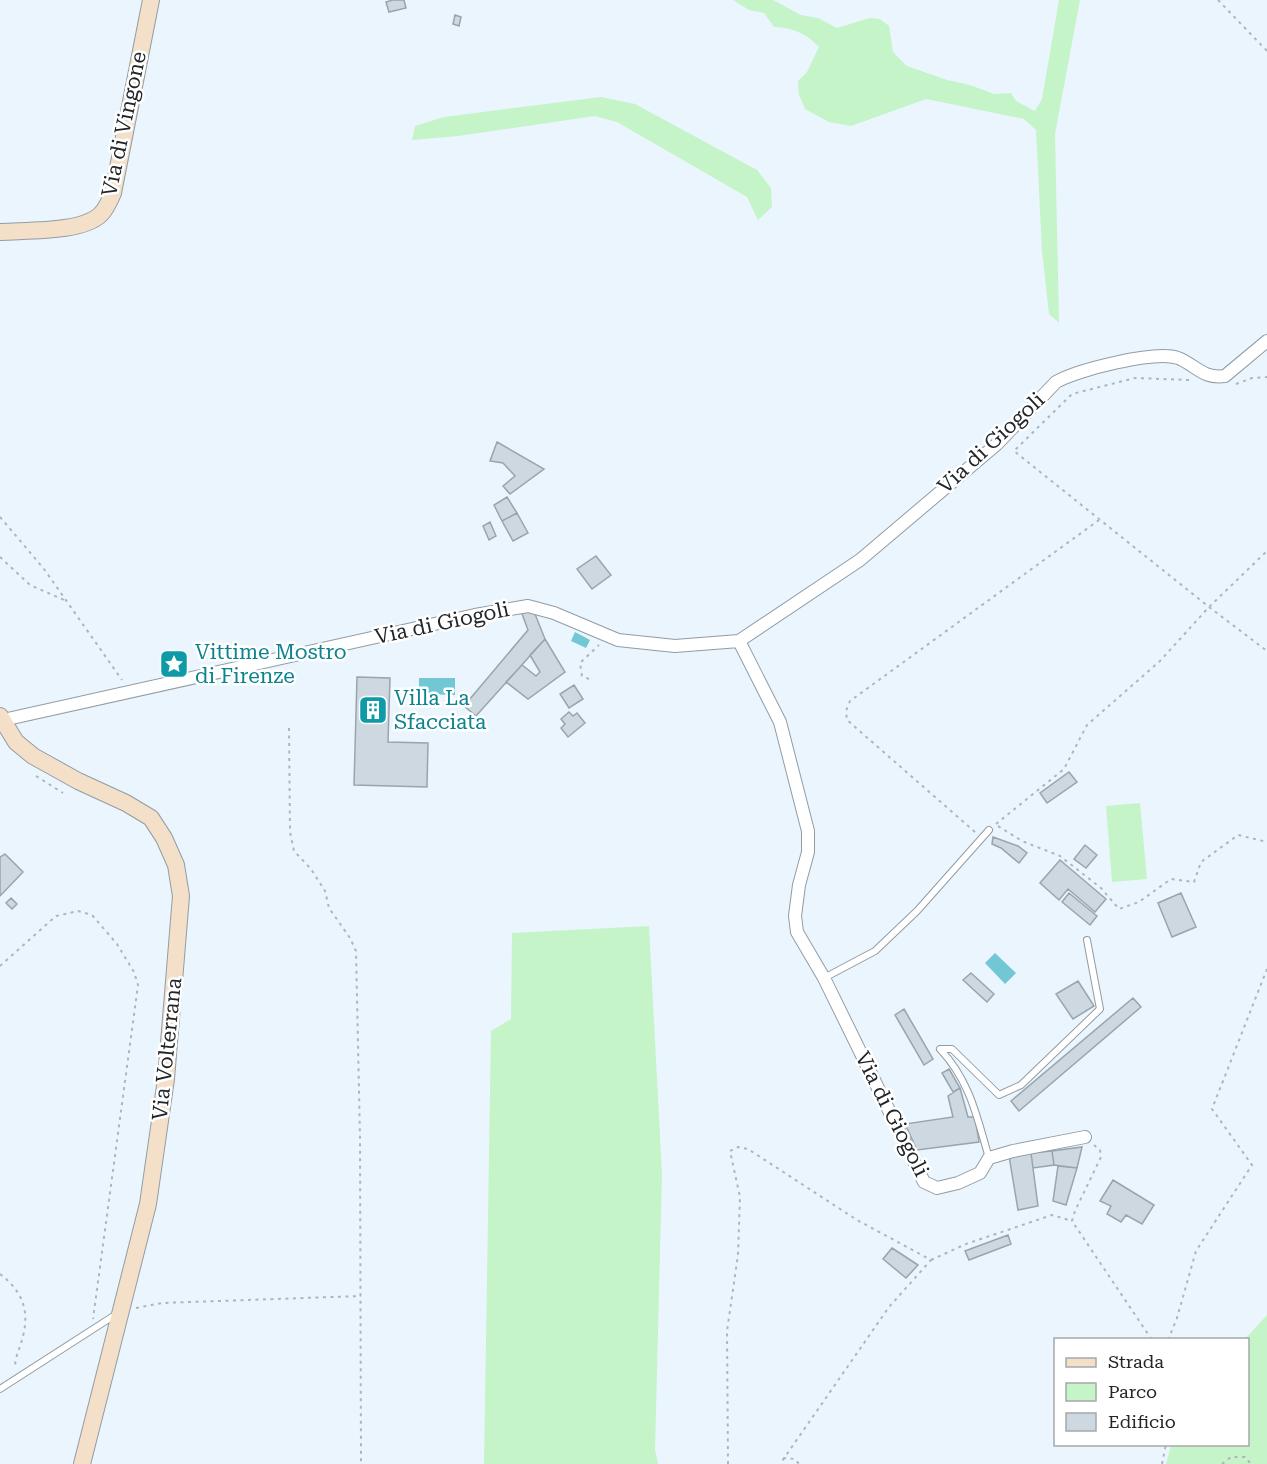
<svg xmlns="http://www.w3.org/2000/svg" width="1267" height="1464" font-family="'Roboto Serif',serif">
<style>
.green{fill:#c5f4c8}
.water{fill:#72c7d4}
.building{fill:#cdd8e0;stroke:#9aa4ac;stroke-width:1.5}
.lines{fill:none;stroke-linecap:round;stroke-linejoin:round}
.lane-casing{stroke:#929ca4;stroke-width:8}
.street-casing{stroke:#929ca4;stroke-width:14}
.secondary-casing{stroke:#929ca4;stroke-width:18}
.path{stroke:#adb6bd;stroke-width:2;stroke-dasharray:3 4.5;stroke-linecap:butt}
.lane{stroke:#fff;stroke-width:6}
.street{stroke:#fff;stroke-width:12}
.secondary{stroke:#f4dfc9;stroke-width:16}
.labels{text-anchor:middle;stroke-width:5;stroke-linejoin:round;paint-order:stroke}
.street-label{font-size:21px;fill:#222629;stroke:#fff}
.culture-label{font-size:21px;fill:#0d838f;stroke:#fff;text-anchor:start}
</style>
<rect width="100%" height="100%" fill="#ebf5fe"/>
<path class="green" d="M733,0h40l28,15 17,3 19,10 33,-10 10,1 9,7 4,26 14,14 40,14 23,5 24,9 17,-1 5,8 19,10 7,-12 17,-99h21l-25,134 4,189 -10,-9 -7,-63 -6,-121 -12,-11 -98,-20 -75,27 -22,-4 -24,-13 -6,-14 -1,-14 9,-9 12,-25c-13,-14 -26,-19 -45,-20l-10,-14 -15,-3z
M601,97l34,7 122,66 14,18 1,19 -14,13 -11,-23 -130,-75 -22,-6 -137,20 -46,4 3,-14 29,-9z
M1140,803l7,76 -35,3 -6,-76z
M649,926l13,248 -7,276 3,14h-174l7,-433 20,-12 1,-86z
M1267,1315v149h-101l5,-19 77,-1v-104l-3,-1z"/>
<path class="water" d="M575,632l15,8 -4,8 -15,-7z
M419,678h36v17l-36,-1z
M995,953l21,20 -11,11 -20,-21z"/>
<path class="building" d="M393,0h11l2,8 -17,4 -3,-10z
M455,15l6,2 -2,9 -6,-2z
M497,442l47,27 -34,25 -7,-8 12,-10 -12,-13 -13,-2z
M507,497l10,16 -15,8 -8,-16z
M517,513l11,20 -15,8 -11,-20z
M490,522l6,14 -7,4 -6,-14z
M596,556l15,19 -19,14 -15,-20z
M533,609l12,30 -69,77 -12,-10 64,-76 -7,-19z
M545,639l20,33 -37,27 -22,-17 16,-17 14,11 4,-4 -10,-17z
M357,677l33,1 -2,64 40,1 -1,44 -73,-2z
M574,685l9,14 -14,9 -9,-14z
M569,712l4,4 4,-3 8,10 -17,14 -7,-9 4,-4 -4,-5z
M1069,772l8,10 -30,21 -7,-10z
M993,837l25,9 9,7 -8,10 -18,-15 -9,-4z
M1085,845l12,10 -11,13 -12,-9z
M5,854l18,18 -23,24v-39z
M1060,860l46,39 -11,13 -27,-23 -9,11 -19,-17z
M1069,893l28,23 -7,9 -28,-23z
M1181,893l15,34 -24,10 -14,-34z
M11,898l6,6 -5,5 -6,-6z
M971,973l23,21 -7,8 -24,-22z
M1078,981l16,25 -21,13 -17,-25z
M1133,998l8,9 -122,104 -8,-10z
M904,1009l29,50 -9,6 -29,-50z
M949,1069l11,19 -7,4 -11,-19z
M960,1088l8,29h7l4,25 -62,8 -12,-26 48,-7 -5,-21z
M1082,1147l-5,21 -23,-3 -2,-14z
M1052,1151l2,14 -21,3 -2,-15z
M1031,1153l7,53 -20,4 -9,-54z
M1058,1166l19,2 -11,37 -13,-4z
M1113,1180l41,25 -12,19 -16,-9 -5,7 -14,-8 4,-8 -11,-5z
M1008,1235l3,9 -42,16 -4,-9z
M892,1248l26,17 -12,13 -23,-19z"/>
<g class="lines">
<g class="lane-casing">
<path id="lane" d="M824,978l51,-27 42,-40 72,-81
M989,1158c-12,-41 -19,-77 -49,-109h12l47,46 22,-10 79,-76 -13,-69
M0,1389l115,-74"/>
</g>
<g class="street-casing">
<path id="street" d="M739,641l41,81 28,109v21l-9,33 -4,31 2,16 27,46 100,204 13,6 21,-5 22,-10 9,-15 24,-7 72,-14
M3,720l472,-105 53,-9 26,7 64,27 57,6 64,-5 121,-81 137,-116 59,-62c21,-12 99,-32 122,-24 18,7 24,21 47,18l42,-35"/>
</g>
<g class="secondary-casing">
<path id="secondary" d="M0,232c27,-2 82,1 101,-18 5,-5 9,-14 12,-21l38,-193
M0,716l16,26 17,14 45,25 48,22 25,15 13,20 12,27 5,31 -15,183 -18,125 -66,260"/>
</g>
<path class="path" d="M1218,0l49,51
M1189,380l-54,-2 -63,16 -58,57 195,156 58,44
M1236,384l16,-6 15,-1
M0,517l44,52 78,111
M0,557l30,28 34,15
M589,679l-7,-3 -2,-13 19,-18
M289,728l1,104 4,19 17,18 14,22 4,17 21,30 6,13 4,187 1,326
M36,776l27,17
M996,824l68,-55 23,-44 73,-64 49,-54 58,-56
M998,826l24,15 38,15 41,32 18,21 20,-7 32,-23 23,3 7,-20 37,-27 29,7
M975,832l-128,-112 -1,-9 4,-10 249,-181
M0,966l56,-50 22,-5 14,4 25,29 17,28 4,13 -45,334
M1094,1145l6,5 1,7 -26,54 -3,10 80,119
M931,1260l35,-16 86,-29 20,6
M0,1274c21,16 30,35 23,62 -2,9 -6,17 -8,27l4,3
M136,1308l26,-5 199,-7
M1168,1340l9,-22 19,-67 56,-86 -40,-56 55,-140
M783,1458l12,1 4,5
M728,1464l-1,-133 11,-76 2,-58 -10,-46 8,-4 10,2 109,71 74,40 -42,47 -109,157
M1162,1464l4,-20
M1222,1464l9,-7h14l6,7"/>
<use href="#lane" class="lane"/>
<use href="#street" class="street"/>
<use href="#secondary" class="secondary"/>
</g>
<defs>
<g id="sight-square" transform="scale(1.5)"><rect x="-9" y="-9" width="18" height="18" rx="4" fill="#0f9aa8" stroke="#fff"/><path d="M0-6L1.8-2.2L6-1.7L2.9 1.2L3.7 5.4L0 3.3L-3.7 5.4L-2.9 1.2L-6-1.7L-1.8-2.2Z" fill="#fff"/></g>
<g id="building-square" transform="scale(1.5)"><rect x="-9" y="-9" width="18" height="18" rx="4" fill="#0f9aa8" stroke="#fff"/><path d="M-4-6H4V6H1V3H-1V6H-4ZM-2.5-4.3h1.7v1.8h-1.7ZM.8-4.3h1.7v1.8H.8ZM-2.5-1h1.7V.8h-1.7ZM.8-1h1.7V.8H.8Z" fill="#fff"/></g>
</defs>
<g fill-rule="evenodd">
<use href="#sight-square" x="174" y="664"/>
<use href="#building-square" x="373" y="710"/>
</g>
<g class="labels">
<g class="street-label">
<text transform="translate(124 124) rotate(-78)" y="7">Via di Vingone</text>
<text transform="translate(991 443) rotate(-43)" y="7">Via di Giogoli</text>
<text transform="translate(442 623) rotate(-12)" y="7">Via di Giogoli</text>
<text transform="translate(167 1049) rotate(-84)" y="7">Via Volterrana</text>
<text transform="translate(892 1114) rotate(63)" y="7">Via di Giogoli</text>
</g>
<g class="culture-label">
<text x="195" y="659">Vittime Mostro<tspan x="195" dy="24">di Firenze</tspan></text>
<text x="394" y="705">Villa La<tspan x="394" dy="24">Sfacciata</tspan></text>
</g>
</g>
<rect x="1054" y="1338" width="195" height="108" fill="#ffffff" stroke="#a7a8a9" stroke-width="1.5"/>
<rect x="1066" y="1358" width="30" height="9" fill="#f4dfc9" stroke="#a7a8a9" stroke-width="1.5"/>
<text x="1108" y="1368" font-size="18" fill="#222629">Strada</text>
<rect x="1066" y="1383" width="30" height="18" fill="#c5f4c8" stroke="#a7a8a9" stroke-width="1.5"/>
<text x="1108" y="1398" font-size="18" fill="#222629">Parco</text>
<rect x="1066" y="1413" width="30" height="18" fill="#cdd8e0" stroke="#a7a8a9" stroke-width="1.5"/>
<text x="1108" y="1428" font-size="18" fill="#222629">Edificio</text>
</svg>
